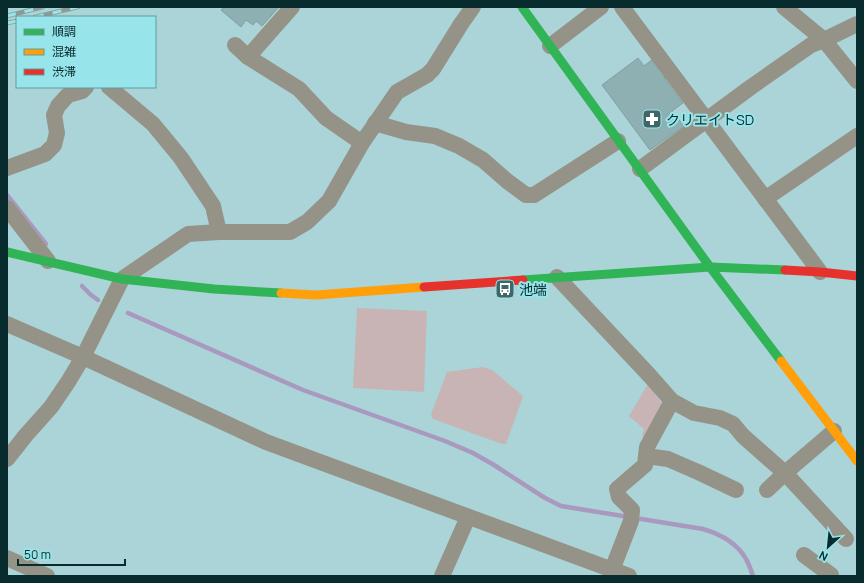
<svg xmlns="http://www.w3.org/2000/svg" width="864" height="583" font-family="Manrope,'Noto Sans JP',sans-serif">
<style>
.green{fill:#c8b4b5}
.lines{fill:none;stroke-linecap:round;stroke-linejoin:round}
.stream{stroke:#aa99be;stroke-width:4.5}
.building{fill:#8eb0b2;stroke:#7fa1a3}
.street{stroke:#959387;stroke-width:16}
.fast{stroke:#30b455;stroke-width:9}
.slow{stroke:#ff9f0a;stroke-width:9}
.jam{stroke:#e5322d;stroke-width:9}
.rail-casing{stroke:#8b9c97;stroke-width:4.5}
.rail{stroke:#97e5ea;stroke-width:3;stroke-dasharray:9;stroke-linecap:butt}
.labels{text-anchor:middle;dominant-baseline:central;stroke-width:4;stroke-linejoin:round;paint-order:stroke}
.poi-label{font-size:14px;fill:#082b2d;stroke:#97e5ea;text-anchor:start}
</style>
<rect width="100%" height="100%" fill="#aad4d7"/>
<g class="green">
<polygon points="357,308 427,311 424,392 353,388"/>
<polygon points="483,367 492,370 523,396 521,402 506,444 502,444 433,419 431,414 447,372"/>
<polygon points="648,384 663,405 645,438 642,435 644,429 629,416"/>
</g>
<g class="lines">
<g class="stream">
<polyline points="7,195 46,244"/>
<polyline points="82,286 91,295 98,300"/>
<path d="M128 313 303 390 445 441 473 453 494 465 545 498 561 506 703 529C720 534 737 543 746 559 749 564 751 570 753 576"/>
</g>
</g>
<g class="building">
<polygon points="224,7 235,7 236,8 237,7 279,7 262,26 256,21 253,25 246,20 241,27 221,10"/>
<polygon points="638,58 644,66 653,59 666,76 664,78 683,103 672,111 684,126 650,150 602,85"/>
</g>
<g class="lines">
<g class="street">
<polyline points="622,7 820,272"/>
<polyline points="784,7 824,40 857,81"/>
<polyline points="235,45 248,57 299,89 326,118 362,143"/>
<polyline points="550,46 601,7"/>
<polyline points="248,57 292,7"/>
<polyline points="109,87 153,124 181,158 213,206 219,232"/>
<polyline points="375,123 406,132 435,136 459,146 483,160 507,181 526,195 534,195 618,141"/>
<polyline points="7,168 45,154 54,145 57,133 54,115 58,106 68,95 82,91 86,87"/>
<polyline points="640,169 751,87 811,45 824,40 857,24"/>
<polyline points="765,199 857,136"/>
<polyline points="7,208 48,261"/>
<polyline points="557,277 650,376 672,401 694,413 720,418 733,424 743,436 785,473 846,539"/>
<polyline points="7,324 83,357 266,442 629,576"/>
<polyline points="646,456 668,459 698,472 736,490"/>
<polyline points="7,459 26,435 51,407 68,382 83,357 122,279 188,234 219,232 290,232 307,222 329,201 362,143 397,92 427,75 433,69 461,24 473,7"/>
<polyline points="767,490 785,473 834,431"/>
<polyline points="804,555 831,575 831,576"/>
<polyline points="7,558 47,576"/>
<polyline points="612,570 631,521 632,510 619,497 617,489 645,465 647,447 672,401"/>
<polyline points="442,576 468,517"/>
</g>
<g class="fast">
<polyline points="522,7 710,267 781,361"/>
<polyline points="7,252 122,279 214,289 281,293"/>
<polyline points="523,280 710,267 785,270"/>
</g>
<g class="slow">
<polyline points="281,293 316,295 424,287"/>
<polyline points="781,361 857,461"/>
</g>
<g class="jam">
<polyline points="785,270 820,272 857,276"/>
<polyline points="424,287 523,280"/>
</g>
<defs>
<g id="rail">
<polyline points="7,16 43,7"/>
<polyline points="35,17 78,7"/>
<polyline points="7,23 17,21"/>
</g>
</defs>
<use href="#rail" class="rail-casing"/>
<use href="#rail" class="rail"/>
</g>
<defs>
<symbol id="pharmacy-square" viewBox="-11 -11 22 22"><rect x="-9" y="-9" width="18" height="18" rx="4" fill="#416668" stroke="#97e5ea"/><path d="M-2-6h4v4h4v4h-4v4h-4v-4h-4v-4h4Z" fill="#fff"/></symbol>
<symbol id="bus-square" viewBox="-11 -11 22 22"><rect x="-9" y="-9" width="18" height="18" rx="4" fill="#416668" stroke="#97e5ea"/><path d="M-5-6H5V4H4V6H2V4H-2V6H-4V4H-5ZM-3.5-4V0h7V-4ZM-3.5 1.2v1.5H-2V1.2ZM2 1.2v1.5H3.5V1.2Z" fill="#fff"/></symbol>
</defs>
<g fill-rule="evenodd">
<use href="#pharmacy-square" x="641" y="108" width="22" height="22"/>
<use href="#bus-square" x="494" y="278" width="22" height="22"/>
</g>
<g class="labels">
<g class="poi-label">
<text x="666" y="119">クリエイトSD</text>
<text x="519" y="289">池端</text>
</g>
</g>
<rect width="864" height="583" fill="none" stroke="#082b2d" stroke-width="16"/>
<rect x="16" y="16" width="140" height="72" fill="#97e5ea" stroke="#5e9b9e"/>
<rect x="24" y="29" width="20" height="6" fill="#30b455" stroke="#5e9b9e"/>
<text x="52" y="36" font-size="12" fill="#082b2d">順調</text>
<rect x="24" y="49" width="20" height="6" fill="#ff9f0a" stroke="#5e9b9e"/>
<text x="52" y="56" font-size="12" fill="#082b2d">混雑</text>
<rect x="24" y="69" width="20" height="6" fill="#e5322d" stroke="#5e9b9e"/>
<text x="52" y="76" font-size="12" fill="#082b2d">渋滞</text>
<g transform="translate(828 547) rotate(207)" stroke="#97e5ea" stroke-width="3" paint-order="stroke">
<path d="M0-3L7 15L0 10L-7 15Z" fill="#082b2d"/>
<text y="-6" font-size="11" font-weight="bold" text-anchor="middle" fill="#082b2d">N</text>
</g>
<path d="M18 559v6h107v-6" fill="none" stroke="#082b2d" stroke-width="2"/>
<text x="24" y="559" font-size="12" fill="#082b2d" stroke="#97e5ea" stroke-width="3" paint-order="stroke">50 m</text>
</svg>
